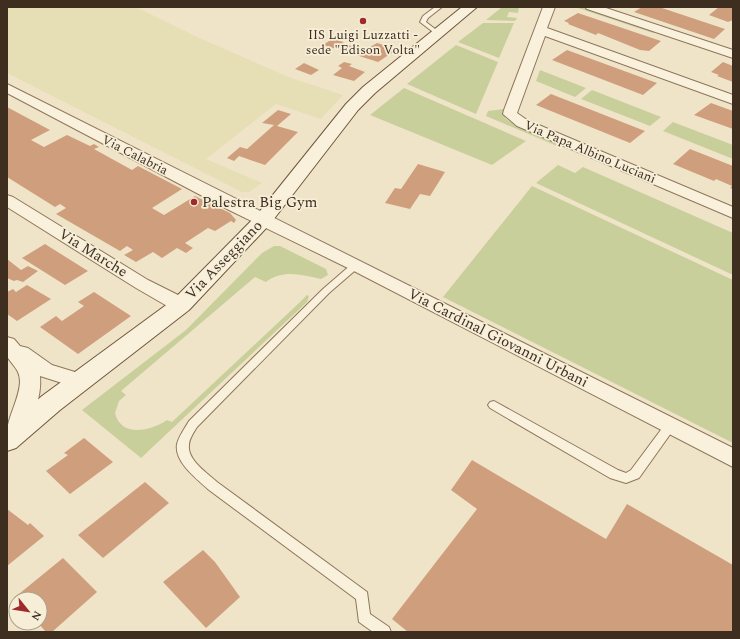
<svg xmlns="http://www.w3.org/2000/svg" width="740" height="639" font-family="Spectral,serif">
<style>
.farmland{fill:#e6deb5}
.green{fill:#c9cf9b}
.building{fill:#cf9f7d}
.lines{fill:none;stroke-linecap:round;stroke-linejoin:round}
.lane-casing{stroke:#8d765c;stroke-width:2}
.street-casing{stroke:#8d765c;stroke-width:2}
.secondary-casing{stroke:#6f573f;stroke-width:2}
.lane{fill:#faf1dc;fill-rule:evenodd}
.street{fill:#faf1dc;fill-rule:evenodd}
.secondary{fill:#faf1dc;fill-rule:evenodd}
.poi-dot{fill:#9e2a2b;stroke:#f7eed8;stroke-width:1.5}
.labels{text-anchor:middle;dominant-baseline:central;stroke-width:3.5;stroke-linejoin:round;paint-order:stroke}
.far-poi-label{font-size:13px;fill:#3d2e20;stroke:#f7eed8}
.far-street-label{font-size:13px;fill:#3d2e20;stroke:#f7eed8}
.poi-label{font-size:15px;fill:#3d2e20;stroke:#f7eed8;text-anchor:start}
.street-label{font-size:15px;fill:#3d2e20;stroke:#f7eed8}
</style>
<rect width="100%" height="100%" fill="#f0e4c8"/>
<polygon class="farmland" points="7,7 136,7 199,38 291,78 343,95 321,119 276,104 206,159 262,183 249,192 242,192 7,73"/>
<g class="green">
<polygon points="502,7 519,7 518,13 509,12 507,17 517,18 515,21 486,20"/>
<polygon points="575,7 580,7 655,32 653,33"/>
<polygon points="483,23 514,23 499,58 458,42"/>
<polygon points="456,45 498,62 476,114 407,84"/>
<polygon points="540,70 586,88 575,97 536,81"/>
<polygon points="404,88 526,141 492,165 370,115"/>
<polygon points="592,90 661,117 650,126 581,99"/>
<polygon points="504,109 505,118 516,126 559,144 557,146 486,116 488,111"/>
<polygon points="673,122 733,145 733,159 663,131"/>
<polygon points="558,165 575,173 583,167 733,233 733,275 536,183"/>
<polygon points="532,186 733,280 733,443 443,297"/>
<path d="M274 246H280L326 269 328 275 321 279C302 275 283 269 266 282L255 277 121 391 126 395 119 401 115 413C121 438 151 431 167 420L172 422 299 303 307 295 309 296 307 302 141 458 82 410 186 330 262 253Z"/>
</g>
<g class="building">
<polygon points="642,7 659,7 725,29 714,39 634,12"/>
<polygon points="719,7 733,7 733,20 728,22 709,15"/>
<polygon points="578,13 661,41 649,51 640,50 598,33 596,35 568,24 569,23 564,21"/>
<polygon points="332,39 344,42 342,43 358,48 350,53 323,45"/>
<polygon points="377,43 398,49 378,62 356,55"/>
<polygon points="567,50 657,83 643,95 552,60"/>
<polygon points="344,62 352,64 349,66 365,72 354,81 333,75 342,68 338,66"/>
<polygon points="723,62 733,66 733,82 717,76 719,75 711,72"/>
<polygon points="304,63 319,70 311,75 295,69"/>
<polygon points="551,94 645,131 630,143 536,105"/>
<polygon points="711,103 733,111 733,129 694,115"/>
<polygon points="7,107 50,130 31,140 44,147 67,135 90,146 94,144 99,147 94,149 132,170 138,166 182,189 152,208 164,215 195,196 230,213 236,220 234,223 231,221 215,231 208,228 185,243 193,248 186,253 177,248 162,258 153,252 136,262 124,255 133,250 127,246 120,251 56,214 66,208 60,204 55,207 7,177"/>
<polygon points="278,110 291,114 277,126 298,132 265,165 239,156 234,161 227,158 240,147 247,149 274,125 262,123"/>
<polygon points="690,149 733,166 733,189 730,188 732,186 716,179 714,181 673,164"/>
<polygon points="418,164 445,172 430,196 420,194 410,209 385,203 395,188 401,189"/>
<polygon points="45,244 88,271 65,285 22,258"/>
<polygon points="7,259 21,270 28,266 38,271 23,282 17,280 14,281 7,278"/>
<polygon points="27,285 51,299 17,321 7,314 7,292 13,289 16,292"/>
<polygon points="94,292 131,316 78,354 40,327 56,316 62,321 84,306 78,302"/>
<polygon points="84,438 113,462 70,494 46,471 68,455 64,453"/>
<polygon points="472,460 606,539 627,504 733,565 733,632 408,632 392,619 477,509 451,490"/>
<polygon points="145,482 169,503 103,558 78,535"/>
<polygon points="7,509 28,525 30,523 44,536 7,566"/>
<polygon points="203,550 215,562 240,597 206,628 163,582"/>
<polygon points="63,558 97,592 52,632 46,632 38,623 40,623 40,599 16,600 14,598"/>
</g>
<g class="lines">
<defs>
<g id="lane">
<polygon points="435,7 442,7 428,18 426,22 439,32 440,33 437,35 420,22 423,16"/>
<path d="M356 262 359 263 361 265 359 267 329 293 197 427C194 432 189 439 189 445 187 460 207 473 217 482L367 592 370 614 389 627 391 632H373L359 622 356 599 209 490C197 479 174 462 177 444 179 436 185 428 189 421L323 289 353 263Z"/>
<polygon points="494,401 618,470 626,473 631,470 666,423 670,421 674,423 676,426 639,478 626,483 610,478 490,408 488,405 490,402"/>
</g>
<g id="street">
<polygon points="543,7 555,7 547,28 733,95 733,104 545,36 517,113 527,120 733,207 733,218 517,126 503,114 504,110"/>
<polygon points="585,7 603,7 733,50 733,58 587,9"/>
<polygon points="7,84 733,448 733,467 350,269 229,210 7,93"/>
<polygon points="7,195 13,197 148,280 188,300 190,305 188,310 181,311 174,310 136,288 7,207"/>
<path d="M7 337 14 339 20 346 28 348 52 365 88 376 91 381 88 386 81 389 40 376C42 398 32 420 23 439L15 442 7 439C5 420 19 402 20 382 20 370 14 367 8 358 5 353 7 343 7 337Z"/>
</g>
<polygon id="secondary" points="462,7 477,7 375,93 358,110 270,224 189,310 60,410 16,448 7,451 7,426 42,396 173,300 256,216 346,104 363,87"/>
</defs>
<use href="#lane" class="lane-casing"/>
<use href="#street" class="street-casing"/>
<use href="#secondary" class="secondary-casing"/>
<use href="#lane" class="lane"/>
<use href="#street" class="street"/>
<use href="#secondary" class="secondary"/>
</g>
<g class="poi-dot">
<circle cx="363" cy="21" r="4"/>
<circle cx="194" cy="202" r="4"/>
</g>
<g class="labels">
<g class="far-poi-label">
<text x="363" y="35">IIS Luigi Luzzatti -<tspan x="363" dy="15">sede "Edison Volta"</tspan></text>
</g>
<g class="far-street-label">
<text transform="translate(590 152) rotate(23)">Via Papa Albino Luciani</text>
<text transform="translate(135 155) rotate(27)">Via Calabria</text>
</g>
<g class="poi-label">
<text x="202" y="202">Palestra Big Gym</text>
</g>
<g class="street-label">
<text transform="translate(93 253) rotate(32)">Via Marche</text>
<text transform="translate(224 260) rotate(-46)">Via Asseggiano</text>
<text transform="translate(498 338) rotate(27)">Via Cardinal Giovanni Urbani</text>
</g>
</g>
<rect width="740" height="639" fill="none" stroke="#3d2e20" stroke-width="16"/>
<g transform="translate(28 611) rotate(120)"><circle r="19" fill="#f7eed8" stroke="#ada18e"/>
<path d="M0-3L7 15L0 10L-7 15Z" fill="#9e2a2b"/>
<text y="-6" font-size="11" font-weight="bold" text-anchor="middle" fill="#3d2e20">N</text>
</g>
</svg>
